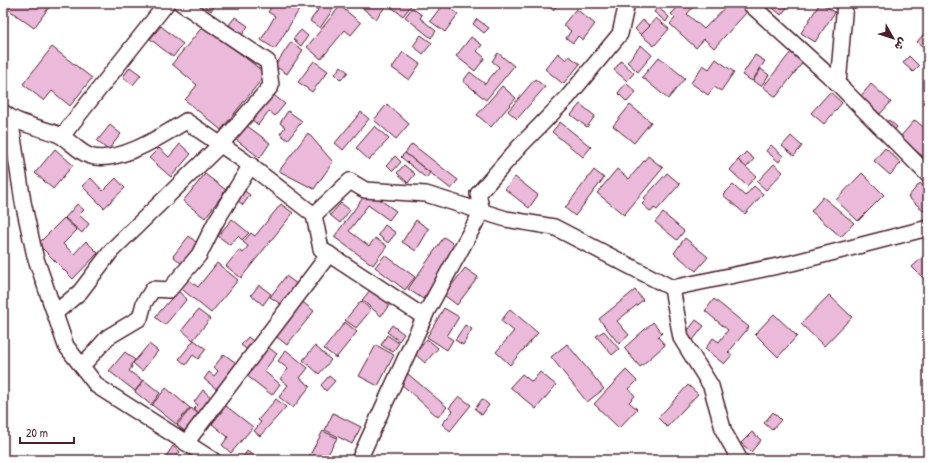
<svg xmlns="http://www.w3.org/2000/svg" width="931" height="463" font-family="'Patrick Hand','Playpen Sans Arabic',sans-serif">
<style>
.building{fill:#ebbada;stroke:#4a1f2b}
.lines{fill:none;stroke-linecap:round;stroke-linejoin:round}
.street-casing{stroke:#4a1f2b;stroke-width:18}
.street{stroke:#fff;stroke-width:15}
</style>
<rect width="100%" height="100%" fill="#fff"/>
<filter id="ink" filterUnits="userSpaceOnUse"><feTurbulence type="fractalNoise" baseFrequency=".025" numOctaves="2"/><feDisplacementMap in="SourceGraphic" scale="8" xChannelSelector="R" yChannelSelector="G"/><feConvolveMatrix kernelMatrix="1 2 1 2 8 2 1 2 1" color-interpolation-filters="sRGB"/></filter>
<g filter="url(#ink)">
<g class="building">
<polygon points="7,3 52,3 34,28 5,7"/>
<polygon points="200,3 217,3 211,11"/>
<polygon points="274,3 288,3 299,10 275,49 261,40 275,16 268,12"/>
<polygon points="314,3 326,3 334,8 320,28 310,21 318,10 312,6"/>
<polygon points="356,3 382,3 386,6 376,19"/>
<polygon points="394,3 413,3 403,16 391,7"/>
<polygon points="444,3 458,14 445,32 430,21"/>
<polygon points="544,3 559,3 553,10"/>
<polygon points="682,3 691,3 694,6 687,14 704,29 729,3 737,3 747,12 714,48 704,39 696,48 670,24 675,18 671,14"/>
<polygon points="767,3 791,3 781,15"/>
<polygon points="820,3 835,12 815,42 801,33"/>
<polygon points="340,6 361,23 351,35 345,30 321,59 307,47"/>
<polygon points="658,7 669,17 666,22 654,12"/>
<polygon points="412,8 422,15 420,18 436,31 431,38 405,17"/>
<polygon points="576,9 595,24 583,40 578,36 573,43 566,38 571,31 563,25"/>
<polygon points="235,17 248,26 242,35 229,25"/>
<polygon points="656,18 669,29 654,46 641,35"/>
<polygon points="477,19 489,28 484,33 473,24"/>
<polygon points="643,20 650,26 641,35 635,29"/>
<polygon points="204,25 266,74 221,130 185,100 197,85 172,64"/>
<polygon points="161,26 183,44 173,57 150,39"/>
<polygon points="928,29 928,51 917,42"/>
<polygon points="301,30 308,36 301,46 293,39"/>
<polygon points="421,35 432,43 423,54 413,46"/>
<polygon points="471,37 482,45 477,51 485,58 475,71 456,56"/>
<polygon points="291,42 303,50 287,74 275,66"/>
<polygon points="641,45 652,55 638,72 627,62"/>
<polygon points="52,47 92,78 70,106 52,91 44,101 23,84"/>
<polygon points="403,52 420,64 409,80 392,68"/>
<polygon points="791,52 803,62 776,97 763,87"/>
<polygon points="498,53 514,66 486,100 463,81 470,72 485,84 499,67 492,61"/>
<polygon points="558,53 566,60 569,56 580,64 563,84 545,69"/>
<polygon points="755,55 765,61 752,81 742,75"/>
<polygon points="909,56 919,66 913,72 903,63"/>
<polygon points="659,57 685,78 668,99 642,77"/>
<polygon points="716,59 734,72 721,91 714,87 708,95 691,83 703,65 709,69"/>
<polygon points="314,61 328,71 312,92 298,82"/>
<polygon points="621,61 634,73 627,81 614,70"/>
<polygon points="341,66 348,72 341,80 335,74"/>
<polygon points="130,67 141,75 133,85 123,77"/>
<polygon points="761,69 769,75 761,86 753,81"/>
<polygon points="535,79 545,87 517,119 508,111"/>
<polygon points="626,83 636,92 627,102 618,93"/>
<polygon points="871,84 891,102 880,114 860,97"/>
<polygon points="502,86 516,98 491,127 477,115"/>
<polygon points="270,92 285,104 275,116 269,111 258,125 250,118"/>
<polygon points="830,92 842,103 824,124 811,113"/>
<polygon points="387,104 409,124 396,139 374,120"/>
<polygon points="580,104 595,116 587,127 571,115"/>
<polygon points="630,105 651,122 634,143 613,126"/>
<polygon points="288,111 302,121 288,140 280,134 285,127 280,123"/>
<polygon points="361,112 369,119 343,150 335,143"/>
<polygon points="889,120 897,127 894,131 885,123"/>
<polygon points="915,120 928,131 928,161 900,137"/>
<polygon points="560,122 591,147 583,157 552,132"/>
<polygon points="110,125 121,134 108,150 97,141"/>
<polygon points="246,125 270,143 260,158 235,139"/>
<polygon points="375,126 389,139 369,160 356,148"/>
<polygon points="308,133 333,162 314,189 279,171"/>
<polygon points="791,136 802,146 794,156 782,146"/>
<polygon points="180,144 191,154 171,177 149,158 159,148 169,157"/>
<polygon points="412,144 458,180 451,189 405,153"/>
<polygon points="771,145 783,156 779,162 766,151"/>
<polygon points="885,148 901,163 890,175 874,161"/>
<polygon points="55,149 73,165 53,189 35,173"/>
<polygon points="746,152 754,159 746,168 738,160"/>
<polygon points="405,153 430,173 426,178 401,157"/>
<polygon points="395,156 401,162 393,171 387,165"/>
<polygon points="648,156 663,168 624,215 597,193 617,169 629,179"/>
<polygon points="738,160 756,176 747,186 730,170"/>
<polygon points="774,164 783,172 766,190 757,182"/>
<polygon points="404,165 415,174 408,183 397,173"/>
<polygon points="594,170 604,178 575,216 565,208"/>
<polygon points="667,173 680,184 657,210 654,208 651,212 642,204 646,200 644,198"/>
<polygon points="862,173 884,195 858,221 836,200"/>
<polygon points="205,174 226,190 205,218 183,201"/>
<polygon points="515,177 538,195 529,208 505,189"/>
<polygon points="91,178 103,191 116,178 125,188 104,208 82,186"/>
<polygon points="920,183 928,190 928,207 924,211 908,197"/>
<polygon points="733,185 745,196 754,186 763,194 745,214 723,195"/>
<polygon points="242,189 250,195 243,205 235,198"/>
<polygon points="368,191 396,211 389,220 368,205 349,231 369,246 375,238 387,246 373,265 334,237"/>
<polygon points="823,197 854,223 841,237 811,211"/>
<polygon points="341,203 350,210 340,223 330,215"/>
<polygon points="77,204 84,210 79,215 89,224 82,233 65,218"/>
<polygon points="281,204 293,213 241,278 226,266 239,250 243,253 248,246 243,242 251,233 255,236"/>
<polygon points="663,213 684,231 677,240 655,222"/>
<polygon points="64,218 77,230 63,244 74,254 86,241 98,253 73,279 38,244"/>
<polygon points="232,219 249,233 242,240 238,236 230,245 218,236"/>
<polygon points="416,220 429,229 416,251 402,242"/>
<polygon points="385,225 396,233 388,243 378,235"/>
<polygon points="189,236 198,244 182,264 173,256"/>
<polygon points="444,237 459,248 423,299 408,289"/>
<polygon points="685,238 708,257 696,271 674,253"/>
<polygon points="928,252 928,283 912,267"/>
<polygon points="385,255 415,277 405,290 375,267"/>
<polygon points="217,263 238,280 211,313 178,286 185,277 198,287"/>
<polygon points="465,268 478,277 457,305 444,295"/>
<polygon points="286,276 297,284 282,305 270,297"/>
<polygon points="259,285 271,294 263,305 251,295"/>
<polygon points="371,289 390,304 381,316 362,300"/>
<polygon points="635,290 643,300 617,321 629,335 619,344 599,319"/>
<polygon points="178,291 187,299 165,325 155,317"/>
<polygon points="829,295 852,317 824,346 801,324"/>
<polygon points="714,299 749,327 728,353 732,355 724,364 705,349 713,338 719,342 728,330 705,311"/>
<polygon points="300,300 314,311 287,345 273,334"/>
<polygon points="361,301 371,310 356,328 345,320"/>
<polygon points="444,308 459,317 447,336 453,340 447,350 427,337"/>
<polygon points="510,309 538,333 510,365 496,352 514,331 501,321"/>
<polygon points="198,310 210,319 193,340 182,330"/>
<polygon points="774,314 797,336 778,357 755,334"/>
<polygon points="696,320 704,326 693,340 685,334"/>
<polygon points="345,322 357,332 336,358 324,349"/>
<polygon points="653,322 662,333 658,337 665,345 640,367 624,348"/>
<polygon points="392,325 404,334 399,341 387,332"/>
<polygon points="465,325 472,329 463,345 455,340"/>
<polygon points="604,331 619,349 612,355 596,336"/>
<polygon points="387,335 399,343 393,352 381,345"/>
<polygon points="248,337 256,343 250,352 241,345"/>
<polygon points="427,339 438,348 425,363 415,354"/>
<polygon points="194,340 206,349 198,359 193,355 186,365 179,359"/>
<polygon points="149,344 158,351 142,371 133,363"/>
<polygon points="264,344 277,354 264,371 280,384 272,395 242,372"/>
<polygon points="567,344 604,389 587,402 551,357"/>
<polygon points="376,345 394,355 378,386 359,376"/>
<polygon points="315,346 331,360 319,374 303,360"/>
<polygon points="286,350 308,368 300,378 310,386 293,408 279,397 288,385 280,379 288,369 278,361"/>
<polygon points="125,352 135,360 131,365 132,367 129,371 143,381 135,391 109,371"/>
<polygon points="224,354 239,365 219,391 204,379 209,372 214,376 218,371 214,367"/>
<polygon points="626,370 637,381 629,389 635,396 629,402 637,409 619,428 594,404"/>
<polygon points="540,372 556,385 536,409 510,387 522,374 532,382"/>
<polygon points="408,374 447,407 438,417 400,383"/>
<polygon points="329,376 335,381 326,391 321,385"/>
<polygon points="144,380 160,393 151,405 135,392"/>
<polygon points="688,385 698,394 667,427 658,418"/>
<polygon points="166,388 190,408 176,424 152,405"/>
<polygon points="203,390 213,399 201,415 194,409 198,405 194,402"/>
<polygon points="459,396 471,405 450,431 442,424 453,411 449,408"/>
<polygon points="276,399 286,407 260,436 254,431 261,422 258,420"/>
<polygon points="482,399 489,405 482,415 475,409"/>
<polygon points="226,406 253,427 231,453 222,445 228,437 212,424"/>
<polygon points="191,408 200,415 187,433 177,425"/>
<polygon points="773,412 781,420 772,430 764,423"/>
<polygon points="333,413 361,427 352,444 325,430"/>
<polygon points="323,431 337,438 325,460 307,460"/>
<polygon points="752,432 761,440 751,452 741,443"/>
<polygon points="173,446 180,452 173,460 166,460 164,459"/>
<polygon points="247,451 255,457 253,460 242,459"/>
</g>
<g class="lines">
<defs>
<g id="street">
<polyline points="749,3 838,84 928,175"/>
<polyline points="838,84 845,3"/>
<path d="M3 112C17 124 39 127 57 134 69 139 78 152 90 156 118 165 163 135 186 121L243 160 314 215 321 249 424 317"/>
<polyline points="10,118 23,202 35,256 66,346 97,386 213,460"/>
<polyline points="62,136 167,3"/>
<polyline points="314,215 350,181 365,190 426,194 506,219 554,227 672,288 792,263 928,228"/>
<polyline points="672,288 681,338 711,386 724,432 740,460"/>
<polyline points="55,313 80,292 112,250 221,144 271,86 268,62 181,3"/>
<polyline points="82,366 108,337 140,318 144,303 153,289 169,290 199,255 215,223 251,165"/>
<polyline points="186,443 329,254"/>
<polyline points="359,460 427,311 482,211 478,194 520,146 567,98 620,34 627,3"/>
</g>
</defs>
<use href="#street" class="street-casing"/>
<use href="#street" class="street"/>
</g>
</g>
<rect width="931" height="463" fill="none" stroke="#fff" stroke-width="16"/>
<rect x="8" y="8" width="915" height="447" fill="none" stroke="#4a1f2b" stroke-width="1.5" filter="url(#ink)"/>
<g transform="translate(893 38) rotate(129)" stroke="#ffffff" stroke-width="3" paint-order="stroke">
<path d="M0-3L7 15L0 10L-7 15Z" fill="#4a1f2b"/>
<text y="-6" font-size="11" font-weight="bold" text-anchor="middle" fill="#4a1f2b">ش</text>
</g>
<path d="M20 437v6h54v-6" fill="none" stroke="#4a1f2b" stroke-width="2"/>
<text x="26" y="437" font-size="12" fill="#4a1f2b" stroke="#ffffff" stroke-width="3" paint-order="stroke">20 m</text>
</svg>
